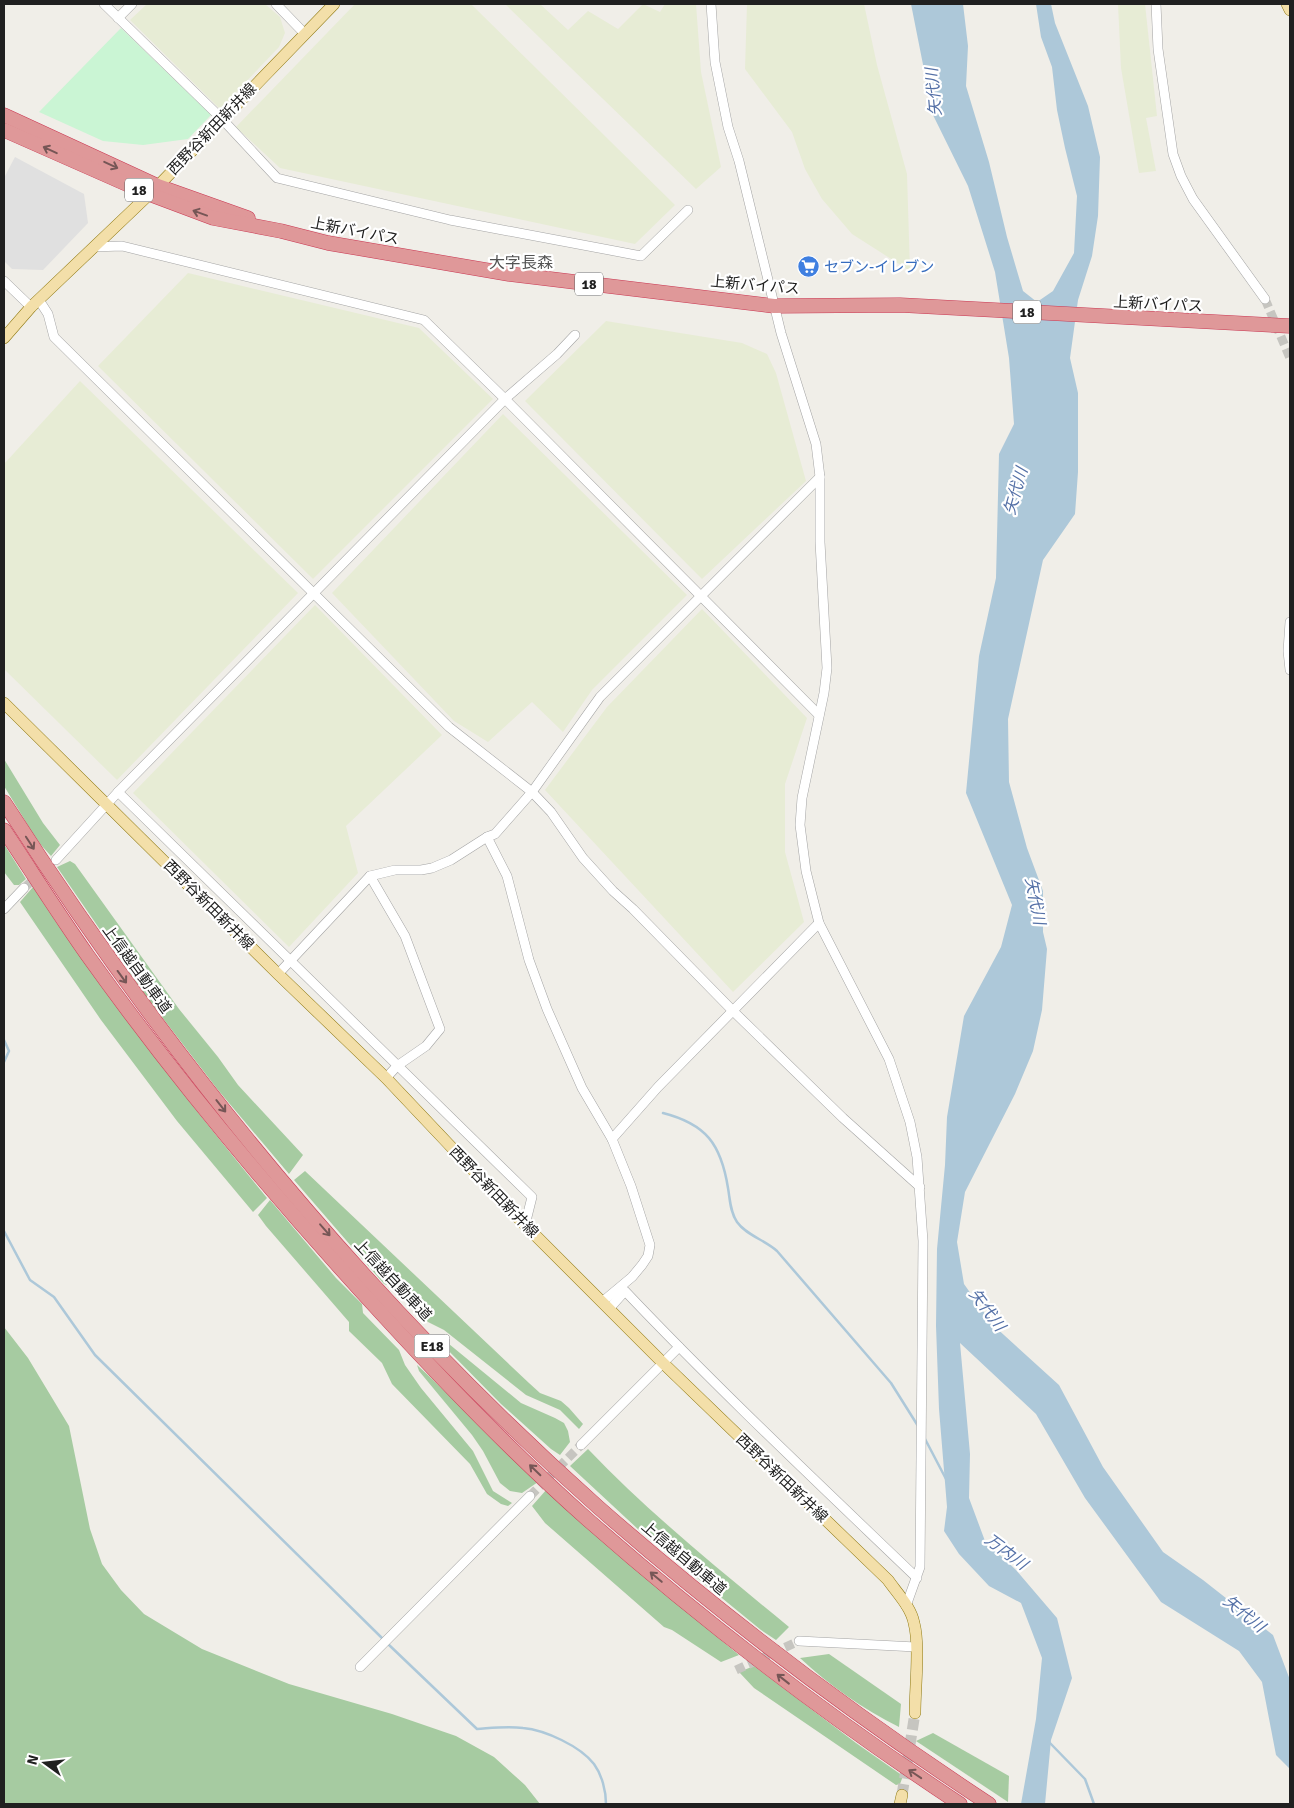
<svg xmlns="http://www.w3.org/2000/svg" width="1294" height="1808" font-family="Signika,'Noto Sans JP',sans-serif">
<style>
.farmland{fill:#e7ecd5}
.forest{fill:#a6cba1}
.park{fill:#caf5d4}
.parking{fill:#e0e0e0}
.water{fill:#adc8d9}
.lines{fill:none;stroke-linecap:round;stroke-linejoin:round}
.stream{stroke:#adc8d9;stroke-width:2.5}
.minor-tunnel{stroke:#c6c5c0;stroke-width:9;stroke-dasharray:9 4.5;stroke-linecap:butt}
.major-tunnel{stroke:#c6c5c0;stroke-width:11;stroke-dasharray:11 5.5;stroke-linecap:butt}
.minor-casing{stroke:#a4a4a4;stroke-width:10}
.major-casing{stroke:#8e780f;stroke-width:12}
.highway-casing{stroke:#ca3853;stroke-width:15}
.minor{stroke:#fff;stroke-width:9}
.major{stroke:#f3dfa9;stroke-width:11}
.highway{stroke:#df9899;stroke-width:14}
.oneway{stroke:#765656}
.labels{text-anchor:middle;dominant-baseline:central;stroke-width:4.5;stroke-linejoin:round;paint-order:stroke}
.shield{fill:#fff;stroke:#636363;stroke-width:1}
.shield-label{font-size:14px;font-weight:bold;fill:#202020}
.street-label{font-size:15px;fill:#202020;stroke:#fff}
.shop-label{font-size:15px;fill:#366cbe;stroke:#fff;text-anchor:start}
.water-label{font-size:16px;font-style:italic;fill:#5571a7;stroke:#fff}
.neighbourhood-label{font-size:16px;fill:#535353;stroke:#fff}
</style>
<rect width="100%" height="100%" fill="#f0eee8"/>
<g class="farmland">
<polygon points="147,4 265,4 280,17 285,33 279,47 220,109 130,20"/>
<polygon points="355,4 471,4 675,205 635,244 280,168 236,127"/>
<polygon points="505,4 519,5 540,4 568,30 588,11 618,29 643,4 660,12 665,4 696,4 701,72 721,167 696,189"/>
<polygon points="747,4 864,4 877,65 907,174 910,271 852,234 822,199 805,169 792,132 745,69"/>
<polygon points="1118,4 1145,4 1157,116 1146,118 1156,171 1139,173 1121,68"/>
<polygon points="188,273 419,328 493,399 313,579 98,366"/>
<polygon points="606,321 742,343 767,354 776,373 806,481 702,579 525,401"/>
<polygon points="80,381 298,593 117,780 4,669 4,464"/>
<polygon points="503,414 687,595 592,690 563,732 532,702 488,742 454,721 332,593"/>
<polygon points="315,605 442,735 346,826 358,873 289,947 133,793"/>
<polygon points="702,609 807,718 785,784 785,852 804,922 733,992 545,790 607,707"/>
</g>
<g class="forest">
<polygon points="4,759 43,823 60,845 51,856 41,845 29,827 4,786"/>
<polygon points="4,844 26,879 19,885 14,885 4,872"/>
<polygon points="70,861 75,864 179,1009 218,1057 238,1085 303,1155 289,1174 218,1090 145,995 57,867"/>
<path d="M33 887C103 996 185 1097 267 1198L253 1212 177 1121 101 1020 20 902Z"/>
<polygon points="305,1171 529,1383 540,1393 561,1401 569,1408 583,1424 579,1429 560,1410 526,1395 444,1330 426,1321 394,1287 384,1284 294,1180"/>
<polygon points="270,1200 336,1278 362,1304 363,1313 399,1350 405,1365 421,1388 473,1451 493,1491 512,1503 508,1506 501,1504 487,1494 470,1464 392,1384 382,1363 349,1331 349,1322 266,1226 258,1215"/>
<polygon points="4,1327 28,1358 69,1426 90,1529 102,1564 121,1590 144,1614 202,1649 289,1684 392,1714 456,1736 494,1757 525,1785 540,1804 4,1804"/>
<polygon points="437,1339 449,1344 521,1403 555,1418 564,1423 568,1431 570,1442 560,1455 551,1449 501,1404"/>
<polygon points="417,1365 429,1376 538,1482 522,1493 510,1491 500,1483 483,1451 472,1435 419,1371"/>
<path d="M588 1449C650 1514 720 1570 789 1627L776 1640 761 1630 640 1531 570 1466Z"/>
<polygon points="547,1489 611,1549 739,1655 721,1662 672,1630 664,1627 545,1523 532,1506"/>
<path d="M829 1654 901 1704 899 1727C863 1709 829 1685 800 1658Z"/>
<polygon points="754,1666 856,1743 903,1776 900,1784 896,1785 754,1688 739,1672"/>
<polygon points="933,1733 1009,1776 1008,1802 916,1741"/>
</g>
<polygon class="park" points="121,28 211,115 188,139 143,145 103,141 39,112"/>
<polygon class="parking" points="15,157 84,194 88,223 43,270 12,269 4,261 4,178"/>
<polygon class="water" points="911,4 963,4 968,46 966,86 989,162 1007,237 1023,291 1037,302 1053,291 1074,253 1077,196 1065,148 1057,110 1052,67 1041,37 1036,4 1051,4 1055,23 1088,106 1100,157 1098,216 1092,256 1078,300 1070,358 1078,393 1078,472 1075,514 1043,560 1008,719 1009,782 1027,848 1043,891 1043,932 1047,949 1042,1010 1033,1051 1015,1094 965,1192 957,1242 964,1284 993,1325 1059,1385 1103,1467 1163,1552 1203,1580 1273,1635 1290,1680 1290,1769 1276,1755 1262,1682 1239,1651 1161,1602 1085,1498 1036,1414 960,1343 970,1454 969,1498 985,1541 1016,1570 1057,1618 1072,1678 1051,1740 1045,1804 1021,1804 1036,1719 1042,1658 1021,1603 989,1586 959,1554 944,1531 947,1507 939,1409 936,1326 937,1249 945,1165 947,1117 964,1016 1001,947 1012,905 966,793 979,656 996,578 999,454 1014,424 1009,358 995,272 968,186 933,115"/>
<g class="lines">
<g class="stream">
<polyline points="4,1040 9,1051 4,1062"/>
<path d="M663 1113C706 1124 721 1144 728 1188 730 1199 730 1212 737 1222 746 1235 765 1240 777 1251L891 1383 918 1426"/>
<polyline points="4,1231 30,1280 54,1297 95,1355 384,1640"/>
<polyline points="924,1437 946,1479"/>
<path d="M388 1644 477 1729C492 1728 507 1726 523 1728 545 1730 580 1746 594 1764 602 1775 606 1791 606 1804"/>
<polyline points="1049,1742 1085,1779 1094,1804"/>
</g>
<g class="minor-tunnel">
<polyline points="1265,299 1290,358"/>
<polyline points="24,888 50,865"/>
<polyline points="530,1496 581,1445"/>
<polyline points="736,1670 799,1641"/>
</g>
<polyline class="major-tunnel" points="902,1795 915,1713"/>
<defs>
<g id="minor">
<polyline points="104,4 222,119 277,178 450,220 641,256 688,210"/>
<polyline points="276,4 304,33"/>
<polyline points="711,4 715,62 728,127 739,161 781,333 816,444 820,477 820,542 827,668 824,693 802,798 800,825 806,871 819,923 889,1059 910,1122 917,1157 923,1241 920,1567 906,1606"/>
<polyline points="1156,4 1158,49 1173,154 1181,176 1193,199 1265,299"/>
<polyline points="118,18 132,4"/>
<polyline points="93,247 122,246 424,320 505,399 819,715"/>
<polyline points="4,281 31,307"/>
<polyline points="39,300 48,314 54,337 449,727 532,792 551,812 583,858 613,891 633,909 732,1010 843,1118 920,1187"/>
<polyline points="1290,622 1288,651 1290,670"/>
<polyline points="118,792 532,1197 525,1225"/>
<polyline points="56,860 118,792 505,399 557,354 575,335"/>
<polyline points="370,876 405,936 440,1029 426,1046 397,1066 386,1078"/>
<polyline points="4,909 24,888"/>
<polyline points="278,974 370,876 395,870 421,870 432,868 451,860 487,837"/>
<polyline points="612,1139 658,1087 819,923"/>
<polyline points="602,1302 632,1277 642,1265 648,1256 650,1245 631,1186 612,1139 582,1088 547,1009 529,960 507,876 487,837 495,834 532,792 600,697 820,477"/>
<path d="M609 1309 625 1291C719 1390 818 1483 917 1578"/>
<polyline points="581,1445 679,1347"/>
<polyline points="799,1641 916,1647"/>
<polyline points="360,1667 530,1496"/>
</g>
<g id="major">
<polyline points="1287,4 1290,10"/>
<polyline points="4,338 31,307 158,186 334,4"/>
<path d="M4 703 278 974 386 1078 525 1225 663 1363 888 1580C897 1593 911 1607 914 1623 920 1646 915 1688 915 1713"/>
<polyline points="900,1804 902,1795"/>
</g>
<g id="highway">
<polyline points="4,115 158,186 248,218"/>
<polyline points="4,130 149,194 213,218 281,231 328,243 509,274 774,306 900,305 1290,326"/>
<path d="M4 802C170 1061 368 1302 598 1507 721 1615 852 1714 989 1804"/>
<path d="M4 830C32 872 59 915 88 956 178 1082 277 1200 382 1314 447 1385 515 1455 587 1519 704 1622 830 1718 960 1804"/>
</g>
</defs>
<use href="#minor" class="minor-casing"/>
<use href="#major" class="major-casing"/>
<use href="#highway" class="highway-casing"/>
<use href="#minor" class="minor"/>
<use href="#major" class="major"/>
<use href="#highway" class="highway"/>
</g>
<defs><path id="oneway-shaft" d="M-6 0H5M1.5-3L5.5 0L1.5 3" fill="none" stroke-width="1.6" stroke-linecap="round" stroke-linejoin="round" transform="scale(1.25)"/></defs>
<g class="oneway">
<use href="#oneway-shaft" transform="translate(50 150) rotate(-155)"/>
<use href="#oneway-shaft" transform="translate(111 165) rotate(25)"/>
<use href="#oneway-shaft" transform="translate(200 213) rotate(-160)"/>
<use href="#oneway-shaft" transform="translate(30 843) rotate(57)"/>
<use href="#oneway-shaft" transform="translate(122 977) rotate(54)"/>
<use href="#oneway-shaft" transform="translate(221 1106) rotate(52)"/>
<use href="#oneway-shaft" transform="translate(325 1230) rotate(49)"/>
<use href="#oneway-shaft" transform="translate(535 1470) rotate(-136)"/>
<use href="#oneway-shaft" transform="translate(656 1577) rotate(-140)"/>
<use href="#oneway-shaft" transform="translate(783 1679) rotate(-142)"/>
<use href="#oneway-shaft" transform="translate(915 1774) rotate(-146)"/>
</g>
<defs>
<symbol id="supermarket-disc" viewBox="-11 -11 22 22"><circle r="9.5" fill="#3f7fe0" stroke="#fff"/><path d="M-6-5.5h2.5l.6 2H6L4.5 2H-2.5L-4.4-4H-6ZM-1.5 3.2a1.3 1.3 0 1 0 .1 0ZM3 3.2a1.3 1.3 0 1 0 .1 0Z" fill="#fff"/></symbol>
</defs>
<g fill-rule="evenodd">
<use href="#supermarket-disc" x="796" y="254" width="25" height="25"/>
</g>
<g class="labels">
<g class="shield">
<rect x="125" y="178.5" width="28" height="23" rx="4"/>
<rect x="575" y="272.5" width="28" height="23" rx="4"/>
<rect x="1013" y="300.5" width="28" height="23" rx="4"/>
<rect x="414.5" y="1334.5" width="35" height="23" rx="4"/>
</g>
<g class="shield-label">
<text x="139" y="190">18</text>
<text x="589" y="284">18</text>
<text x="1027" y="312">18</text>
<text x="432" y="1346">E18</text>
</g>
<g class="street-label">
<text transform="translate(212 129) rotate(-46)">西野谷新田新井線</text>
<text transform="translate(355 231) rotate(11)">上新バイパス</text>
<text transform="translate(755 285) rotate(5)">上新バイパス</text>
<text transform="translate(1158 304) rotate(3)">上新バイパス</text>
<text transform="translate(209 905) rotate(45)">西野谷新田新井線</text>
<text transform="translate(137 969) rotate(54)">上信越自動車道</text>
<text transform="translate(494 1192) rotate(46)">西野谷新田新井線</text>
<text transform="translate(393 1280) rotate(47)">上信越自動車道</text>
<text transform="translate(782 1478) rotate(44)">西野谷新田新井線</text>
<text transform="translate(684 1558) rotate(40)">上信越自動車道</text>
</g>
<g class="shop-label">
<text x="824" y="267">セブン-イレブン</text>
</g>
<g class="water-label">
<text transform="translate(934 92) rotate(-95)">矢代川</text>
<text transform="translate(1016 491) rotate(-74)">矢代川</text>
<text transform="translate(1035 901) rotate(79)">矢代川</text>
<text transform="translate(987 1310) rotate(53)">矢代川</text>
<text transform="translate(1006 1552) rotate(37)">万内川</text>
<text transform="translate(1244 1614) rotate(39)">矢代川</text>
</g>
<g class="neighbourhood-label">
<text x="521" y="263">大字長森</text>
</g>
</g>
<rect width="1294" height="1808" fill="none" stroke="#202020" stroke-width="10"/>
<g transform="translate(45 1763) rotate(285)" stroke="#ffffff" stroke-width="4" paint-order="stroke">
<path d="M0-4L9 19L0 12L-9 19Z" fill="#202020"/>
<text y="-8" font-size="14" font-weight="bold" text-anchor="middle" fill="#202020">N</text>
</g>
</svg>
